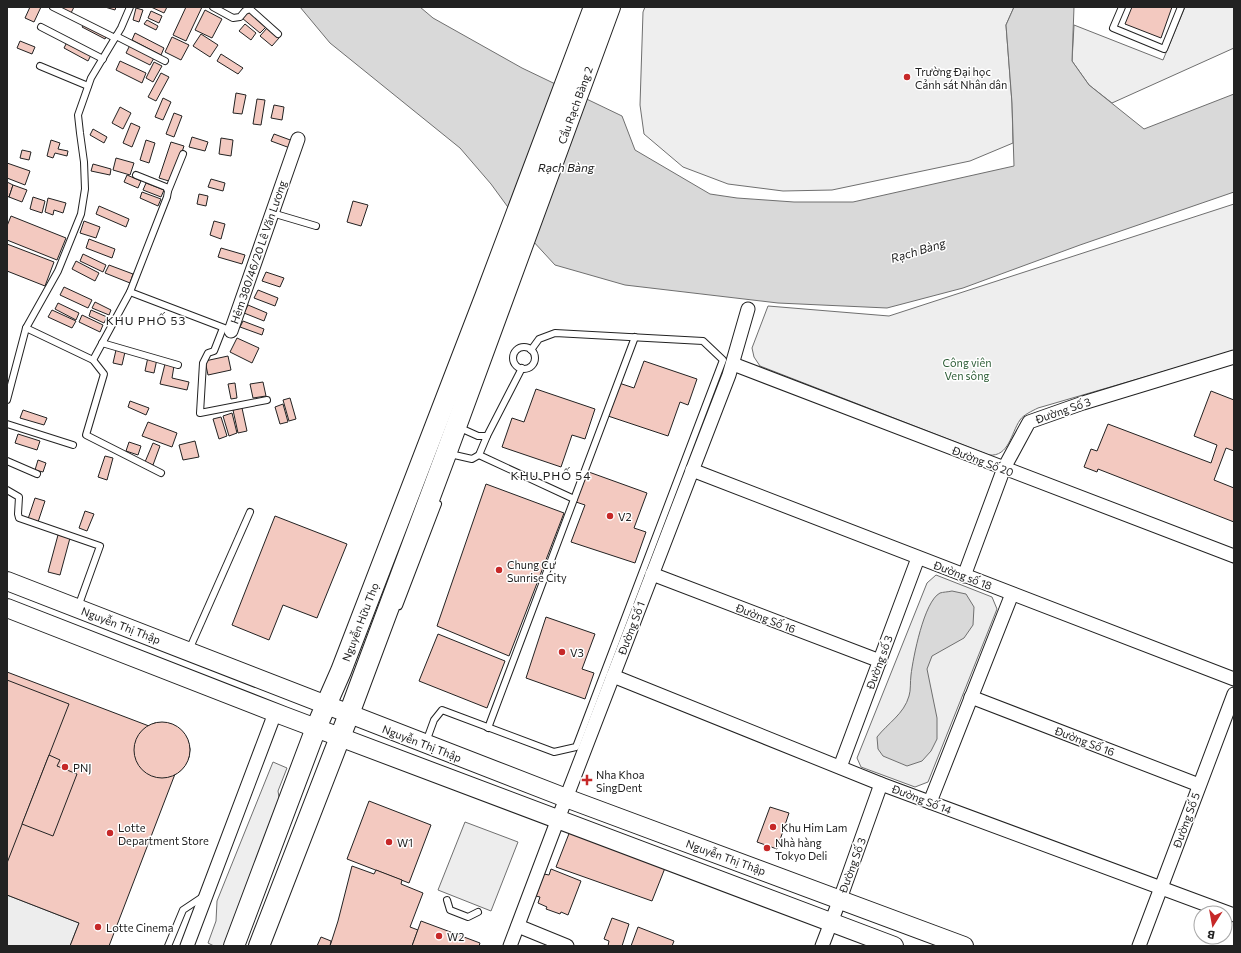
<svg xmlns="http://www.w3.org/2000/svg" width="1241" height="953" font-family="Commissioner,sans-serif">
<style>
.green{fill:#eee;stroke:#6f6f6f}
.parking{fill:#ededed;stroke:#6f6f6f}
.water{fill:#d9d9d9;stroke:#6f6f6f}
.building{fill:#f3c9c0;stroke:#222}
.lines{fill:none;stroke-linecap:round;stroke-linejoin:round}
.service-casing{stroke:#222;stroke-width:8}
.minor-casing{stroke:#222;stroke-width:15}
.secondary-casing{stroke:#222;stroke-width:20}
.primary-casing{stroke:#222;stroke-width:22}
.service{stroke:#fff;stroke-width:6}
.minor{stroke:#fff;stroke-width:13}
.secondary{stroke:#fff;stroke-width:18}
.primary{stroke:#fff;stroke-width:20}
.poi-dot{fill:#c62828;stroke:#fff;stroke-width:1.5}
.labels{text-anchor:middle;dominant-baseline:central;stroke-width:3;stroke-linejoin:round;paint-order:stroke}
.poi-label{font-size:11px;fill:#222;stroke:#fff;text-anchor:start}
.street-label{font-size:11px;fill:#222;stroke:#fff}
.park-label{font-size:11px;fill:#2f5e38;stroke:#fff}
.water-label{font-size:12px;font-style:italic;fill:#222;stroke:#fff}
.neighbourhood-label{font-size:12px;letter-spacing:1px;fill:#222;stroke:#fff}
</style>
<rect width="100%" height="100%" fill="#fff"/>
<g class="green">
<polygon points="645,7 1014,7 1006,25 1012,103 1013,143 970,161 832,190 783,191 728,184 683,167 644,134 640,105 643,12"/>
<polygon points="1185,7 1234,7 1234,48 1112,103 1089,85 1072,61 1074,25 1163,60"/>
<path d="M1234 204V351L1038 408C1032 411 1023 415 1020 420 1011 433 1009 457 989 455L760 366 754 357 752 348 768 306 889 316Z"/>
<polygon points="936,575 992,597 997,609 928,782 915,787 861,767 857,758 927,583"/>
<polygon points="273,762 287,768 278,791 281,809 225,946 214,946 208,943 216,921 217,901"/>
</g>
<g class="parking">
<polygon points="465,822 518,842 491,911 438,890"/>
<polygon points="7,895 79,923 70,946 7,946"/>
</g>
<g class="water">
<polygon points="300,7 420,7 433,18 522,68 622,116 635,150 710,194 737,198 794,202 853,202 1014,166 1012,103 1006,25 1014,7 1074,7 1072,61 1089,85 1144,129 1234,94 1234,192 1080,245 963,288 887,308 778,303 625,285 555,265 532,240 491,184 460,148 330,43"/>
<path d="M952 591 966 594 974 607 973 625 964 638 932 656 927 669 937 718V739L931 751 922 761 907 766 883 756 878 749 877 737C888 723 904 714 909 696 911 690 910 682 911 675 913 658 924 601 940 593 943 592 948 592 952 591Z"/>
</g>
<g class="building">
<polygon points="30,7 41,7 34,22 25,18"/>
<polygon points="62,7 74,7 71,13 61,9"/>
<polygon points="105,7 116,7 115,10"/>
<polygon points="151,7 167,7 164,13"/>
<polygon points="186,7 202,7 186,41 173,35"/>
<polygon points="1132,7 1172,7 1161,38 1125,24"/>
<polygon points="136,8 143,10 139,22 133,20"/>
<polygon points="205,10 222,19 212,38 195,30"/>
<polygon points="151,11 162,16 159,23 148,18"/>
<polygon points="248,11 266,27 260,33 242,18"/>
<polygon points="147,20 158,26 156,30 144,24"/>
<polygon points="86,21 108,33 105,39 82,27"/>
<polygon points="245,24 256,33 251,40 239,31"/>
<polygon points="267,28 279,38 272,46 260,36"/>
<polygon points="135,33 164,48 161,55 132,40"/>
<polygon points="201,34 218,45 210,57 193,46"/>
<polygon points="172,37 189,45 181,60 165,52"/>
<polygon points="69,38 93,51 88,61 64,48"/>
<polygon points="20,41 35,47 32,54 17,48"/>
<polygon points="130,45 154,58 150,65 126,53"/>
<polygon points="221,54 243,68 238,74 217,61"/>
<polygon points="120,61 146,73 142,83 116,70"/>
<polygon points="154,62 162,66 153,82 146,78"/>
<polygon points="161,73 169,77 156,101 148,97"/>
<polygon points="236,93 246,95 242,114 233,113"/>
<polygon points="163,98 171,102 163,120 155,117"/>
<polygon points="257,99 265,100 261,125 253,124"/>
<polygon points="274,105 284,107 282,120 271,118"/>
<polygon points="120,107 131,113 123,129 112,123"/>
<polygon points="174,113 182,116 174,137 166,134"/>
<polygon points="131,123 140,127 132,147 123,143"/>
<polygon points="93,129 107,137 104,143 90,135"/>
<polygon points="274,134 293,141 290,148 271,141"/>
<polygon points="192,137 208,142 205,151 189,147"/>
<polygon points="221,138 233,140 231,156 219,154"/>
<polygon points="51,140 60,143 58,149 68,151 67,156 55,153 53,158 47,156"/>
<polygon points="146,140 155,143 149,163 140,160"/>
<polygon points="171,142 184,146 172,182 159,178"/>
<polygon points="22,150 31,152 29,160 20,158"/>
<polygon points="116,158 134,163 130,175 113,170"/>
<polygon points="7,163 30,171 25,185 7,178"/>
<polygon points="93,164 111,169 110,175 91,171"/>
<polygon points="127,175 141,181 138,188 124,182"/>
<polygon points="211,179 225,183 223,191 208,187"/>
<polygon points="7,182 13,185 9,197 7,196"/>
<polygon points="146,183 164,190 161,197 143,190"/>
<polygon points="13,185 27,190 22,202 9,197"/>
<polygon points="142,192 161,199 158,206 140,198"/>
<polygon points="199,194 208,196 206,206 197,204"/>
<polygon points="33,197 45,201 42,213 30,209"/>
<polygon points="48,198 66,203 63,213 54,210 53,215 45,212"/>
<polygon points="353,201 368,205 361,226 347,222"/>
<polygon points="99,206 129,219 126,227 96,214"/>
<polygon points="11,216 66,238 57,260 7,240 7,226"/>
<polygon points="84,221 100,227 96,238 80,233"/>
<polygon points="214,221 225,224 221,239 210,235"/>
<polygon points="89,239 115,249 112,258 86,248"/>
<polygon points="7,244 54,262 45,286 7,271"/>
<polygon points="221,248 245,255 242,264 218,257"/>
<polygon points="83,254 106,265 103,272 80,261"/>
<polygon points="76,261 99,273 95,281 72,269"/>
<polygon points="109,265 133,274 130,283 105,273"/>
<polygon points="266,272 284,278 280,287 262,281"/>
<polygon points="64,287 92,300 88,308 60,295"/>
<polygon points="258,290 278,298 275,306 254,298"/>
<polygon points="95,302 111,310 109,315 92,308"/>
<polygon points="58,303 79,313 76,320 55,309"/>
<polygon points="248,305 267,313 264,321 244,313"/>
<polygon points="52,310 76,321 72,328 48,317"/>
<polygon points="91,310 107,317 104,323 89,316"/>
<polygon points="82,315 103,325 100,332 79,322"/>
<polygon points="243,321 264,329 262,335 240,327"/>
<polygon points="237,338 259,348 252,363 230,352"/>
<polygon points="116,350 125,352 122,365 113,363"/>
<polygon points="228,356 231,370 208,375 205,361"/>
<polygon points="148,357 157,359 154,373 145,371"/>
<polygon points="644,361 697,379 688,405 680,402 668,436 608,416 619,383 634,388"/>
<polygon points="165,364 174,366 172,378 189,382 187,390 160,384"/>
<polygon points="263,382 266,396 253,398 250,384"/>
<polygon points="235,383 237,398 231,399 228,384"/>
<polygon points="536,389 595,409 585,439 572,435 561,467 502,447 512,418 524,422"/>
<polygon points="1211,391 1234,400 1234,451 1226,448 1214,480 1234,488 1234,522 1098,469 1097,472 1084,467 1091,449 1097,451 1108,424 1211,463 1217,445 1194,436"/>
<polygon points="290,398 296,419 289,421 283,400"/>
<polygon points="130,401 149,408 146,415 128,407"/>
<polygon points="283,404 288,422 280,424 275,407"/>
<polygon points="242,408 247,431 238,433 233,410"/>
<polygon points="23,410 47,418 44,425 20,418"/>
<polygon points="232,413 237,433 229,436 223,416"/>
<polygon points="221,417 227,436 219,439 213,419"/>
<polygon points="148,422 177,433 172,447 142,436"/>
<polygon points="18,434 40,441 37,450 15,443"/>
<polygon points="195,441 199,457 183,460 179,445"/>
<polygon points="129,442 141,446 138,455 126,451"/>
<polygon points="153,443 160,446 153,465 145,462"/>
<polygon points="105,456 113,458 107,480 98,477"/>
<polygon points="38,460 46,463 43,472 35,470"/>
<polygon points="586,471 647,493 634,528 646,532 635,563 571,542 585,505 576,502"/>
<polygon points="486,484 564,513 509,656 437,626"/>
<polygon points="35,498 45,501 38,522 28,519"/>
<polygon points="85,511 94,514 87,531 79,528"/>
<polygon points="275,516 347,544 317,618 283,605 269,640 232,625"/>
<polygon points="58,535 70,538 60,575 48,572"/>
<polygon points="546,617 595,634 582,669 594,673 585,699 526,678"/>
<polygon points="438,634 505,661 487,708 419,681"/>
<polygon points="7,672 149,726 155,723 171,724 178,728 184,734 188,741 190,749 189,757 185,765 180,771 175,774 109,946 70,946 79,923 7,895"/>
<polygon points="7,680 69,704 7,863"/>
<circle cx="162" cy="750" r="28"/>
<polygon points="49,755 60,760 57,766 77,774 53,836 22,824"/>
<polygon points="369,801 431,825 409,883 347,859"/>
<polygon points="770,807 789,813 777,849 757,842"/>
<polygon points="570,831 665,868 652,901 556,867"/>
<polygon points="352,866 374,874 376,870 402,880 401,884 423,893 410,927 418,930 412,946 330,946 338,921"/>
<polygon points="551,869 581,881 568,915 561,912 560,914 546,909 547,907 538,903 540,897 536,896 544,874 549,875"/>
<polygon points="612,918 629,924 622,946 608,946 609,941 604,939"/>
<polygon points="421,921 480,943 479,946 412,946"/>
<polygon points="638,927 674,941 672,946 631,946"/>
<polygon points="321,937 331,941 330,946 317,946"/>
</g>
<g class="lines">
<defs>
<g id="service">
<polyline points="53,7 115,38"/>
<polyline points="213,7 233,18 240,17 245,11 250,9 278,34"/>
<polyline points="1122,7 1113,28 1164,49 1181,7"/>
<polyline points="41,27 103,59"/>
<polyline points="116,36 165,61"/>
<polyline points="40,66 88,86"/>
<polyline points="168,191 183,154"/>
<polyline points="272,213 316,226"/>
<polyline points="130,292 227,329"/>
<polyline points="26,328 93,360 104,374 86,435 161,473"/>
<polyline points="223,328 214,351 208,353 203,363 200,413 267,400"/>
<polyline points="102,343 178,365"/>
<circle cx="524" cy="358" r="11"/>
<polyline points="93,360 130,292 167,197 168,191 166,187 136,175"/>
<polyline points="7,400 26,328 58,271 81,214 85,189 84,162 80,133 78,115 91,78 121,28 130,7"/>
<polyline points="7,424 73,445"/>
<polyline points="487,436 522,368"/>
<polyline points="450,454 472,459 479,455 487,436 478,436 458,427"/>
<polyline points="479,455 574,499"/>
<polyline points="7,461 37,474"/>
<polyline points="7,490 19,497 18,514 19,518 100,546 78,607"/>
<polyline points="399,606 438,504"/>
<polyline points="189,650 250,512"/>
<polyline points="488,728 635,337"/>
<polyline points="426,742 434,720 442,710 554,752 576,747 723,360 703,341 555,333 539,339 531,350"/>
<polyline points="447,900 450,910 468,917 478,912"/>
<polyline points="168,946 183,910 204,896"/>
</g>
<g id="minor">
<polyline points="231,331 298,139"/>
<polyline points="733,364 1234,556"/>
<polyline points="692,470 1234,679"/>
<polyline points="652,574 880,661"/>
<polyline points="964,576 1004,468 1029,422 1083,403 1234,357"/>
<polyline points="613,676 881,784 1234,915"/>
<polyline points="971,697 1199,785"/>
<polyline points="840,767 918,558"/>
<polyline points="930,802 1012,594"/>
<polyline points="518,926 567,946"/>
<polyline points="187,946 275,713"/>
<polyline points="510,946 558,819 729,375 748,309"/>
<polyline points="822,946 840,899 881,784"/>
<polyline points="1139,946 1234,694"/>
</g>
<g id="secondary">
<polyline points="7,581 566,798 964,946"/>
<polyline points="7,608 284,716 894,946"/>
</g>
<g id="primary">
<polyline points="234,946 316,728 341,671 485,297 594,7"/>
<polyline points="259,946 349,714 446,454 610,7"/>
</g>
</defs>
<use href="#service" class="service-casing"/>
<use href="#minor" class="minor-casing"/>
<use href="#secondary" class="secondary-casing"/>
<use href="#primary" class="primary-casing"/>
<use href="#service" class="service"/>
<use href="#minor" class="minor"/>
<use href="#secondary" class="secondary"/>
<use href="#primary" class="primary"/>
</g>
<g class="poi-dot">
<circle cx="907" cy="77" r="4"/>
<circle cx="610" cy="516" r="4"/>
<circle cx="499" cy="570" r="4"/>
<circle cx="562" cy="652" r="4"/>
<circle cx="65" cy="767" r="4"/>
<path d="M585 774h4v4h4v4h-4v4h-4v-4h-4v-4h4z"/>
<circle cx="773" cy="827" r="4"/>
<circle cx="110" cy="833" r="4"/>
<circle cx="389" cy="842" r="4"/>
<circle cx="767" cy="848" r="4"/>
<circle cx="98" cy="927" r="4"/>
<circle cx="439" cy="936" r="4"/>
</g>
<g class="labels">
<g class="poi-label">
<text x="915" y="71">Trường Đại học<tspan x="915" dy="13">Cảnh sát Nhân dân</tspan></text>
<text x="618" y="516">V2</text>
<text x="507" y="564">Chung Cư<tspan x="507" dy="13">Sunrise City</tspan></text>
<text x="570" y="652">V3</text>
<text x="73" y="767">PNJ</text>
<text x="596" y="774">Nha Khoa<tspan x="596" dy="13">SingDent</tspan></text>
<text x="118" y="827">Lotte<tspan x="118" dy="13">Department Store</tspan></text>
<text x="781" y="827">Khu Him Lam</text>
<text x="397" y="842">W1</text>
<text x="775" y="842">Nhà hàng<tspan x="775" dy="13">Tokyo Deli</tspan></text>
<text x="106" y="927">Lotte Cinema</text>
<text x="447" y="936">W2</text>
</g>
<g class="street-label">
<text transform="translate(575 105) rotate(-70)">Cầu Rạch Bàng 2</text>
<text transform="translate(258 252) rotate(-71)">Hẻm 380/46/20 Lê Văn Lương</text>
<text transform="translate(1063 410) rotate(-19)">Đường Số 3</text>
<text transform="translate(983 461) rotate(21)">Đường Số 20</text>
<text transform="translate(963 575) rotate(21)">Đường số 18</text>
<text transform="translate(766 618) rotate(21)">Đường Số 16</text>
<text transform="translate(360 622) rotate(-69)">Nguyễn Hữu Thọ</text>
<text transform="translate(121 625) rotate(21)">Nguyễn Thị Thập</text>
<text transform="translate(631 628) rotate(-69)">Đường Số 1</text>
<text transform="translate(879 662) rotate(-70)">Đường số 3</text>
<text transform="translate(1085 741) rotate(21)">Đường Số 16</text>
<text transform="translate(422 743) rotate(21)">Nguyễn Thị Thập</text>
<text transform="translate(922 799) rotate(21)">Đường Số 14</text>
<text transform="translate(1186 820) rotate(-70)">Đường Số 5</text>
<text transform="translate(726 857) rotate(20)">Nguyễn Thị Thập</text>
<text transform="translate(852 865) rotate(-70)">Đường Số 3</text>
</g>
<g class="park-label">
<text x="967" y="362">Công viên<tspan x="967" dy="13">Ven sông</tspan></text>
</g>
<g class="water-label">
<text x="566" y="167">Rạch Bàng</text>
<text transform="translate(918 250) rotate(-17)">Rạch Bàng</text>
</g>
<g class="neighbourhood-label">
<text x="146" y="320">KHU PHỐ 53</text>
<text x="551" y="475">KHU PHỐ 54</text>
</g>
</g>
<rect width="1241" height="953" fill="none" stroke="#222222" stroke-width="16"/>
<g transform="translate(1213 925) rotate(191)"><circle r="19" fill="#ffffff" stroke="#a7a7a7"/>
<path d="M0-3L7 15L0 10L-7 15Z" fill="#c62828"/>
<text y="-6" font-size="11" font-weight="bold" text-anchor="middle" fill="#222222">B</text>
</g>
</svg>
